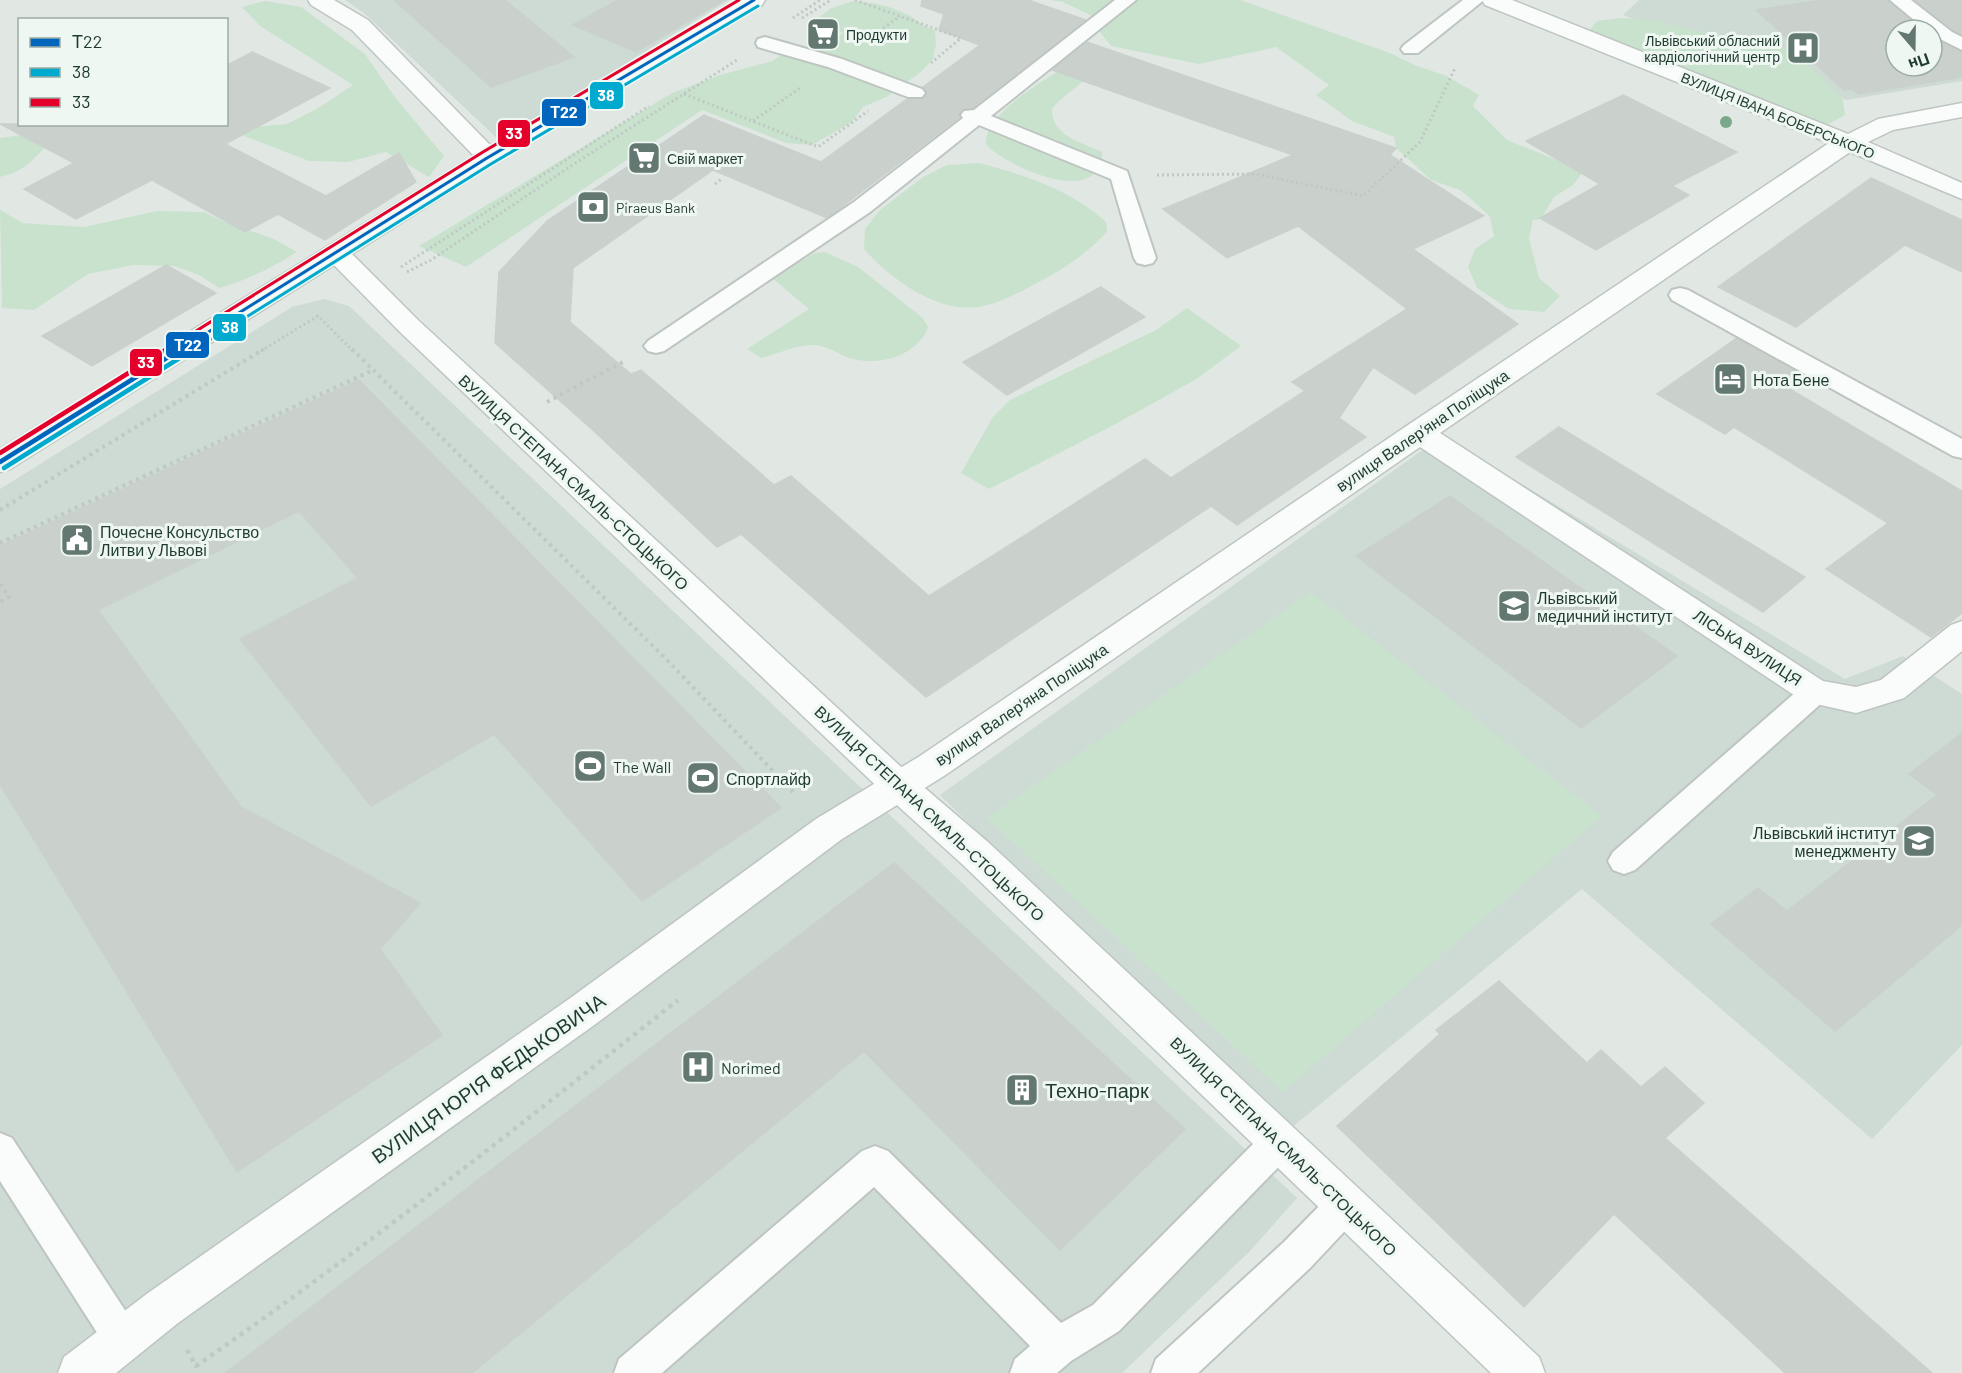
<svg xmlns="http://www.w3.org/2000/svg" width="1962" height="1373" font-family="Barlow,sans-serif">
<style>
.built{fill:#cedad4;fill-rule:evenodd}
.green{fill:#c9e2ce}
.building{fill:#cad1cd;stroke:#cad1cd;stroke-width:1.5}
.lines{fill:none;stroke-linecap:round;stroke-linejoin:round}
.lane-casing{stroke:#bec5c1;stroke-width:4}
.street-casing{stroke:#bec5c1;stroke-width:3}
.secondary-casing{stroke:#bdc6c1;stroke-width:3}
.path-far2{stroke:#bfc8c4;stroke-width:3;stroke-dasharray:2 3;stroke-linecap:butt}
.path-far1{stroke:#bfc8c4;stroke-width:4;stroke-dasharray:3 4.5;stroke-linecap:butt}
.path{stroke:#bfc8c4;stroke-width:4.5;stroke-dasharray:4 5;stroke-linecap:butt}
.lane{fill:#fafcfb;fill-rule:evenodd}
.street{fill:#fafcfb;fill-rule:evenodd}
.secondary{fill:#fafcfb;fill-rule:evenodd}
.bus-1-far1-casing{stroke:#eff7f2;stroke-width:6}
.bus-1-casing{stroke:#eff7f2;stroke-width:9}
.bus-2-far1-casing{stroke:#eff7f2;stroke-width:6}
.bus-2-casing{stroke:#eff7f2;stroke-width:9}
.bus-3-far1-casing{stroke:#eff7f2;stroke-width:6}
.bus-3-casing{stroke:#eff7f2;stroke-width:9}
.bus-1-far1{stroke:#0065bd;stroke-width:3}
.bus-1{stroke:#0065bd;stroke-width:4.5}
.bus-2-far1{stroke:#00a9ce;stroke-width:3}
.bus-2{stroke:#00a9ce;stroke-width:4.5}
.bus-3-far1{stroke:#e4002b;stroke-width:3}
.bus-3{stroke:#e4002b;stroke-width:4.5}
.tree{fill:#7ba888}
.labels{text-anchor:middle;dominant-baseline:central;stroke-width:6;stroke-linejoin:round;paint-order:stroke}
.far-poi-label{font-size:14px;fill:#1f3b31;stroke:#eff7f2;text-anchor:start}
.far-street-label{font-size:14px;fill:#1f3b31;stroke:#eff7f2}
.poi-label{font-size:16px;fill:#1f3b31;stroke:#eff7f2;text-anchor:start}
.street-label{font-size:16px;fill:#1f3b31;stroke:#eff7f2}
.near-street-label{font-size:20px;fill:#1f3b31;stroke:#eff7f2}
.near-poi-label{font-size:20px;fill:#1f3b31;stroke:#eff7f2;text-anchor:start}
.line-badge{stroke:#eff7f2;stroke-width:2}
.badge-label{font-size:16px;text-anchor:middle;font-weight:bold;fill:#fff}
</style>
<rect width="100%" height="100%" fill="#e1e8e4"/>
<g class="built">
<polygon points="345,0 729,0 500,141 364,13"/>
<path d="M1639 0H1962V81L1846 100 1623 15ZM1896 30H1932V66H1896Z"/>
<polygon points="324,299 349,306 1297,1198 1249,1252 1122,1373 0,1373 0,489 292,307"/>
<polygon points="1442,436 1845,679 1903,656 1962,694 1962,1045 1872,1139 1582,889 1285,1133 940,795"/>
</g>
<g class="green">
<polygon points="1049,0 1240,0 1390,53 1417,66 1447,76 1479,95 1473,106 1507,140 1584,171 1573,185 1554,197 1541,219 1533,220 1529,238 1539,278 1560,296 1544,312 1509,309 1477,288 1468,267 1475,249 1494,236 1490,217 1479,206 1460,190 1431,180 1396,148 1394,137 1352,121 1316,95 1329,85 1276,47 1199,64 1111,46 1092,22 1094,17 1063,2"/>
<polygon points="265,1 301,7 365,54 394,96 444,156 429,177 386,152 348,162 309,161 244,136 242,128 287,124 320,107 353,85 260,26 242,7"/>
<path d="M854 1C873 3 889 5 906 14 917 19 923 27 935 30L936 44 933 59 921 72 886 97 863 107 852 122 812 145 786 143 702 110 466 267 419 246 672 93 720 75 772 61 784 53 826 46 843 33 816 20 831 8Z"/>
<polygon points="1622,18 1651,20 1727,37 1760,40 1789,51 1821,76 1843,100 1845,115 1827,125 1810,120 1676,65 1608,44 1587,33 1597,21"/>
<path d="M1063 68 1091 75 1059 101 1052 109C1052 137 1082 142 1102 152 1103 159 1101 163 1097 169 1081 200 1002 164 986 144 985 114 1040 83 1063 68Z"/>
<path d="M27 134 50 141C36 158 22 173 0 177V138Z"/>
<path d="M979 163C1023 174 1073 191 1106 222L1107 232C1085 255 1061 271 1033 285 1016 294 998 304 978 307 937 313 889 278 864 249L865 229 880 210 923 177 947 165Z"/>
<path d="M0 210 23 223 84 227 157 211 204 212 225 222 274 239 297 252C271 268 248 280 219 288L199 275 174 266 134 265 88 274 34 310 2 308Z"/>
<path d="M825 252 858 267 923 318 928 327C918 356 878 367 849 358 836 353 826 344 810 345 794 346 777 354 761 358L747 349 809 309 772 278 815 253Z"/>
<polygon points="1187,308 1241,346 1195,380 1110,427 989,489 961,473 993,417 1010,400 1156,330"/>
<polygon points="1311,592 1602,816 1283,1092 987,818"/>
</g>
<g class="building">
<polygon points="394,0 505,0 574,57 491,87"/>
<polygon points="618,0 724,0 636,52 573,25"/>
<polygon points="922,0 1028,0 1086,20 973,108 962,110 959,115 960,117 827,218 713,170 573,268 570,322 631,374 641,370 774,485 791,476 929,596 1145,459 1171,478 1305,391 1292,382 1407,309 1298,226 1227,258 1163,209 1293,155 1052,70 1087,42 1396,148 1390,155 1484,216 1413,249 1518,324 1415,394 1373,367 1339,418 1366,437 1237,525 1211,506 926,697 741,534 717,547 595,432 495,343 499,272 547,221 704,115 821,162 907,99 924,98 927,93 923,87 980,45 939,30 944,14 921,6"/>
<polygon points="1822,0 1888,0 1922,30 1896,30 1896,66 1932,66 1932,38 1962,52 1962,77 1859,94 1852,89 1844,90 1756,10"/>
<polygon points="1915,0 1962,0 1962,34 1953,30"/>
<polygon points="252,52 330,88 225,144 326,196 399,153 416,182 325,240 278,214 245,232 152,180 76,219 24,189 74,163 0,124 226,124 226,66"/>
<polygon points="1623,95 1737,152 1672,186 1689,195 1596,250 1540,218 1600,184 1526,141"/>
<polygon points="1871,178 1962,220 1962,272 1905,245 1796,327 1718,287"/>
<polygon points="166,265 216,293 92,366 42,336"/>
<polygon points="1101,287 1145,317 1007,395 963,362"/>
<polygon points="1737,338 1804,376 1788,388 1962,491 1962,613 1931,637 1826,569 1888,523 1734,427 1725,434 1657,394"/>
<polygon points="359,380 781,808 642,901 494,734 371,806 240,639 358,578 299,511 98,610 241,807 420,903 380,949 442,1035 237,1172 0,784 0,546"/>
<polygon points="1559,427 1707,517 1805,577 1763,612 1516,457"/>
<polygon points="1450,496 1677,656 1581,728 1356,556"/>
<polygon points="1962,733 1962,925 1835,1031 1711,924 1758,888 1787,911 1937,795 1909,774"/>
<polygon points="894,863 1185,1129 1060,1250 864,1051 472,1373 225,1373"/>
<polygon points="1499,981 1587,1063 1601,1050 1641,1087 1665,1067 1704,1103 1665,1138 1932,1373 1785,1373 1614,1214 1524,1307 1337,1126 1440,1034 1436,1030"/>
</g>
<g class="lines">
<defs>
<g id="lane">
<polygon points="1115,0 1136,0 991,116 1127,171 1156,258 1153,263 1145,265 1137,263 1134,258 1111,179 979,125 870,212 664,351 656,353 648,351 644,346 648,341 854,202 963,118 961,115 964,111 974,110"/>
<polygon points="1463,0 1484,0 1418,53 1404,53 1401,49 1404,45"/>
<polygon points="1890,0 1911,0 1952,32 1962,37 1962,50 1932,35 1932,30 1926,30"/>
<polygon points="765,37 842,59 922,89 925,93 922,97 908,97 828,67 758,47 756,43 758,39"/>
<polygon points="1680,288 1688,290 1962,439 1962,458 1953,456 1672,300 1669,295 1672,290"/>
<polygon points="1815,681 1825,684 1829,692 1825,700 1635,870 1624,874 1613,870 1608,861 1613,852 1805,684"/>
<polygon points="1280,1124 1292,1129 1298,1141 1292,1153 1119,1331 1071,1361 1057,1373 1010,1373 1015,1359 1030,1346 874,1187 662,1373 614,1373 619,1359 862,1151 875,1146 888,1151 1061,1323 1093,1305 1268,1129"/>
<polygon points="0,1133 12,1138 136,1327 142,1340 136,1353 123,1359 110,1353 0,1181"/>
<polygon points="1345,1187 1358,1193 1363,1205 1358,1217 1310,1268 1198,1373 1151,1373 1156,1359 1284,1242 1332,1193"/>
</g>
<polygon id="street" points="1482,0 1512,0 1848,134 1878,119 1962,103 1962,117 1893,130 1868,142 1962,183 1962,199 1850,152 1440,433 1823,681 1856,687 1881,680 1951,625 1962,621 1962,651 1904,698 1856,713 1803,701 1420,447 944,776 842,839 597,1023 178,1323 116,1373 58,1373 64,1357 148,1293 569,999 816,819 920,756 1408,425 1829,143 1485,5"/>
<polygon id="secondary" points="308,0 334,0 368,20 491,146 739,0 765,0 762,5 495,163 352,254 418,320 912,777 989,843 1539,1357 1545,1373 1491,1373 963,865 888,797 400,332 334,265 10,469 0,472 0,449 474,156 352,30 311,5"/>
</defs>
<use href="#lane" class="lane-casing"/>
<use href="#street" class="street-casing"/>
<use href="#secondary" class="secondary-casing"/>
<g class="path-far2">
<polyline points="855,0 961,38 931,63"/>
<polyline points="793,18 820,0"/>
<polyline points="802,18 831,0"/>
<polyline points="867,40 900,16"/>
<polyline points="684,94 818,147 868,111"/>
<polyline points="753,121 800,88"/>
<polyline points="1157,175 1255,174 1363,196 1420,142 1455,68"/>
<polyline points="715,184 723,178"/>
<polyline points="401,267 649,106"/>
<polyline points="407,272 431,260 577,162 737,60"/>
<polyline points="261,351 318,316 353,351"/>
</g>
<g class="path-far1">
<polyline points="352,349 669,662 793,792"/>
<polyline points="547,402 623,362"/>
<polyline points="0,510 264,349"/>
<polyline points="0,543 373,370"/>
<polyline points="0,584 9,597 0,602"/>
</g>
<path class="path" d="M187 1350 196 1366C362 1251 520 1125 678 1000"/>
<use href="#lane" class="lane"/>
<use href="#street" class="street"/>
<use href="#secondary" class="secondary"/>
<defs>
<polyline id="bus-1-far1" points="178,351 487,158 754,0"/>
<polyline id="bus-1" points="0,462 181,349"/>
<polyline id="bus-2-far1" points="192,351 491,164 758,6"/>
<polyline id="bus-2" points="4,468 194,349"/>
<polyline id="bus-3-far1" points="164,351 483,152 739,0"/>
<polyline id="bus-3" points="0,453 167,349"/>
</defs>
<use href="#bus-1-far1" class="bus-1-far1-casing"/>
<use href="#bus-1" class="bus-1-casing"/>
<use href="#bus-2-far1" class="bus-2-far1-casing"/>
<use href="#bus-2" class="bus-2-casing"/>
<use href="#bus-3-far1" class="bus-3-far1-casing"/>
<use href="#bus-3" class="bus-3-casing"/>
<use href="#bus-1-far1" class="bus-1-far1"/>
<use href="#bus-1" class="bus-1"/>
<use href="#bus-2-far1" class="bus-2-far1"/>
<use href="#bus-2" class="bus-2"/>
<use href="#bus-3-far1" class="bus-3-far1"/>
<use href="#bus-3" class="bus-3"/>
</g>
<circle class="tree" cx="1726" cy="122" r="6"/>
<defs>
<symbol id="supermarket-square" viewBox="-11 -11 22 22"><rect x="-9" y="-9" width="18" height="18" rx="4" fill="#637870" stroke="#eff7f2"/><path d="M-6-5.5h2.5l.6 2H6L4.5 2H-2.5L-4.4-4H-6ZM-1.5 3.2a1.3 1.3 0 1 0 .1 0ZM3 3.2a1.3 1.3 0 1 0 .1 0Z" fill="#fff"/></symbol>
<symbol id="hospital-square" viewBox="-11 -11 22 22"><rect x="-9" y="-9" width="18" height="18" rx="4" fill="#637870" stroke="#eff7f2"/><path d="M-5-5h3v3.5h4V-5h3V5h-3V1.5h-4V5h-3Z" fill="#fff"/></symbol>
<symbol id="bank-square" viewBox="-11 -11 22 22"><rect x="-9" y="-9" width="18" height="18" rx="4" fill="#637870" stroke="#eff7f2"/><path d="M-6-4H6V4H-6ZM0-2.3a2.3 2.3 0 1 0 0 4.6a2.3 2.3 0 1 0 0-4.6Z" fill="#fff"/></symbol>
<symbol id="hotel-square" viewBox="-11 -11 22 22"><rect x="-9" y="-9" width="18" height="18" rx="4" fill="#637870" stroke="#eff7f2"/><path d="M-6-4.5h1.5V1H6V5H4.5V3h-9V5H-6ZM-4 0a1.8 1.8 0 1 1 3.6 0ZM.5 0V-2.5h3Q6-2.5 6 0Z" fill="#fff"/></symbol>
<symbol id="civic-square" viewBox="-11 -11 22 22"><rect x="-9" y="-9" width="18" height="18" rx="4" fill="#637870" stroke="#eff7f2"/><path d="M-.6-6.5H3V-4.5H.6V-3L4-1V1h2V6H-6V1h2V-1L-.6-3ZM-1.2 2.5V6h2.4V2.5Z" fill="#fff"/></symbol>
<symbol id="university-square" viewBox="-11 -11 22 22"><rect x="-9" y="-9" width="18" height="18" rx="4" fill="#637870" stroke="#eff7f2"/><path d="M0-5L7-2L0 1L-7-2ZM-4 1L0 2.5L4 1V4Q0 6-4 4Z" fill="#fff"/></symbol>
<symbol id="stadium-square" viewBox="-11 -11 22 22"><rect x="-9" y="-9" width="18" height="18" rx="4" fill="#637870" stroke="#eff7f2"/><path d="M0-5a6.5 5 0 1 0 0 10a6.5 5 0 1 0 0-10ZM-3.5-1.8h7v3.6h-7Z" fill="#fff"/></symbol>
<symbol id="building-square" viewBox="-11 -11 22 22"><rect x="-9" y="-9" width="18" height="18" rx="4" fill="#637870" stroke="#eff7f2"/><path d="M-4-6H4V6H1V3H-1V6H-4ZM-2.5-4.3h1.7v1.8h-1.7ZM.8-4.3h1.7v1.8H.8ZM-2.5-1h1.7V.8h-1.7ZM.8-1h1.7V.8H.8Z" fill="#fff"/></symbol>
</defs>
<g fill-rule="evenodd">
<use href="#supermarket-square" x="804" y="15" width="38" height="38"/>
<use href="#hospital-square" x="1784" y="29" width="38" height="38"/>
<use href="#supermarket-square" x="625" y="139" width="38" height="38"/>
<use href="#bank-square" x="574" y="188" width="38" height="38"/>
<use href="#hotel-square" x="1711" y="360" width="38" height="38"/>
<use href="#civic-square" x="58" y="521" width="38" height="38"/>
<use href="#university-square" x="1495" y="587" width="38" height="38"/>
<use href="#stadium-square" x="571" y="747" width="38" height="38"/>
<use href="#stadium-square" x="684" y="759" width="38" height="38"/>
<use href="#university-square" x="1900" y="822" width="38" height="38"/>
<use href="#hospital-square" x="679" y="1048" width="38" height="38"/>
<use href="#building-square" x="1003" y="1071" width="38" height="38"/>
</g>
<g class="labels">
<g class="far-poi-label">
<text x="846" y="34">Продукти</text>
<text x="1780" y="40" text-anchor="end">Львівський обласний<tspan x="1780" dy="16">кардіологічний центр</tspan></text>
<text x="667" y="158">Свій маркет</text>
<text x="616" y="207">Piraeus Bank</text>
</g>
<g class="far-street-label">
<text transform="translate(1778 115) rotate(22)">ВУЛИЦЯ ІВАНА БОБЕРСЬКОГО</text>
</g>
<g class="poi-label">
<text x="1753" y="379">Нота Бене</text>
<text x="100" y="531">Почесне Консульство<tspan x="100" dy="18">Литви у Львові</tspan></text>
<text x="1537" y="597">Львівський<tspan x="1537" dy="18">медичний інститут</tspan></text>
<text x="613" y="766">The Wall</text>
<text x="726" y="778">Спортлайф</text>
<text x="1896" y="832" text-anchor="end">Львівський інститут<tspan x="1896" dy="18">менеджменту</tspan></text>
<text x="721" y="1067">Norimed</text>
</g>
<g class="street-label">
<text transform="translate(1422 430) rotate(-34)">вулиця Валерʼяна Поліщука</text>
<text transform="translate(574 482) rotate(43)">ВУЛИЦЯ СТЕПАНА СМАЛЬ-СТОЦЬКОГО</text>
<text transform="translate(1748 647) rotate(33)">ЛІСЬКА ВУЛИЦЯ</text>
<text transform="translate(1021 704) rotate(-34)">вулиця Валерʼяна Поліщука</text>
<text transform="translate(930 813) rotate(43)">ВУЛИЦЯ СТЕПАНА СМАЛЬ-СТОЦЬКОГО</text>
<text transform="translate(1284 1146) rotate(44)">ВУЛИЦЯ СТЕПАНА СМАЛЬ-СТОЦЬКОГО</text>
</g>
<g class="near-street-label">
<text transform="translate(488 1078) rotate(-35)">ВУЛИЦЯ ЮРІЯ ФЕДЬКОВИЧА</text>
</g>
<g class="near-poi-label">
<text x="1045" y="1090">Техно-парк</text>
</g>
</g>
<g class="line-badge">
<rect x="589" y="81" width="35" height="29" rx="6" fill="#00a9ce"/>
<rect x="541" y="98" width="46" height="29" rx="6" fill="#0065bd"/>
<rect x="497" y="119" width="34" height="29" rx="6" fill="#e4002b"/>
<rect x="212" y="313" width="35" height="29" rx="6" fill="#00a9ce"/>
<rect x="165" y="331" width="45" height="28" rx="6" fill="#0065bd"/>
<rect x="129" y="348" width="34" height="29" rx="6" fill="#e4002b"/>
</g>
<g class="badge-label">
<text x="606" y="101">38</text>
<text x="564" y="118">Т22</text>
<text x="514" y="139">33</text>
<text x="230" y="333">38</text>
<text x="188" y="351">Т22</text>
<text x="146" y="368">33</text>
</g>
<rect x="18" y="18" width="210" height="108" fill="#eff7f2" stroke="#9caca5" stroke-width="1.5"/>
<rect x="30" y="38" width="30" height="9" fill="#0065bd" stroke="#9caca5" stroke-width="1.5"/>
<text x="72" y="48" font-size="18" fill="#1f3b31">Т22</text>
<rect x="30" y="68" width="30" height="9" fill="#00a9ce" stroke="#9caca5" stroke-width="1.5"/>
<text x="72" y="78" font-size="18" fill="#1f3b31">38</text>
<rect x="30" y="98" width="30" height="9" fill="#e4002b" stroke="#9caca5" stroke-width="1.5"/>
<text x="72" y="108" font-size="18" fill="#1f3b31">33</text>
<g transform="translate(1914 48) rotate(160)"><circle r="28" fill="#eff7f2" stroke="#9caca5" stroke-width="1.5"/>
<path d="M0-4.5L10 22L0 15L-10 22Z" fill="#637870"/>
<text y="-9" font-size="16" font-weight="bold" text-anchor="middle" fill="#1f3b31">Пн</text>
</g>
</svg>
